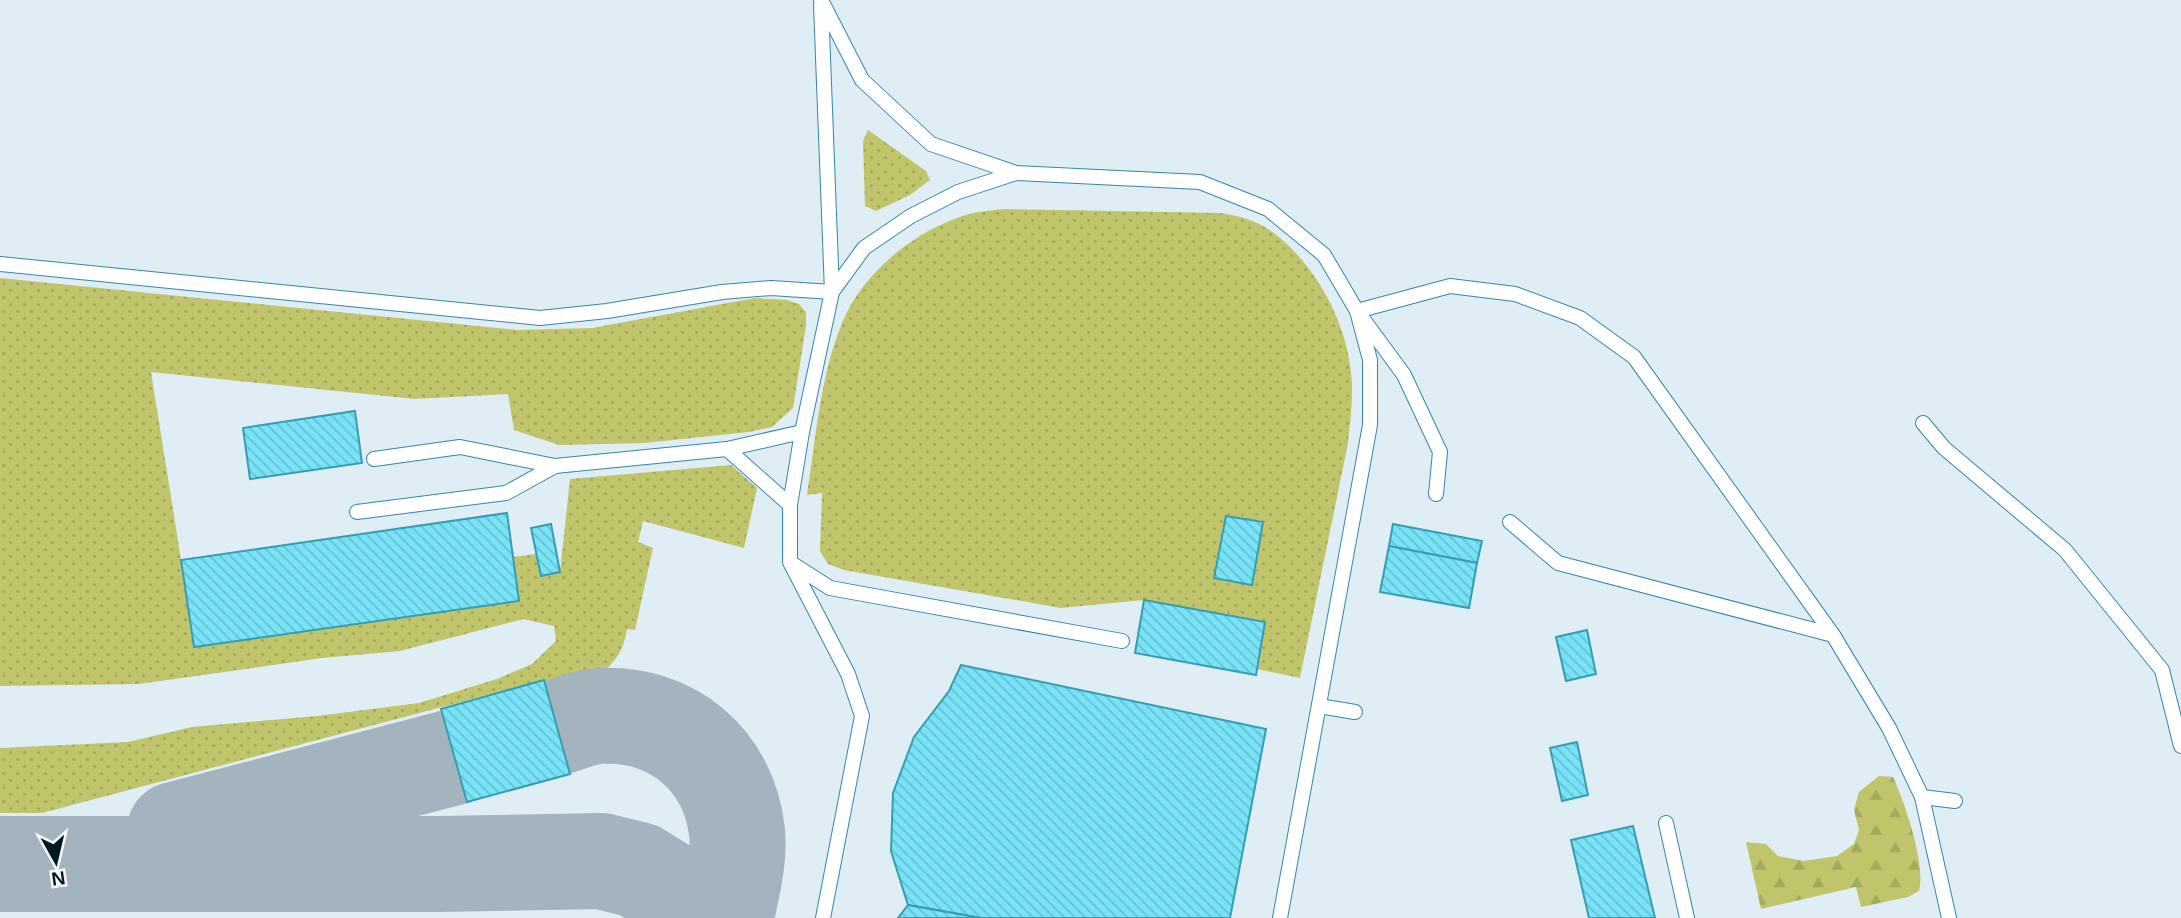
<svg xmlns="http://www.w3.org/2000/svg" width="2181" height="918" font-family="Arial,sans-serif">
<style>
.grass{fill:url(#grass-dots)}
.forest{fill:url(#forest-firs)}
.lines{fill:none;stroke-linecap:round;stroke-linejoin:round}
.taxiway{stroke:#a4b4be;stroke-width:96}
.building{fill:url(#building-back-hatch);stroke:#369eb0;stroke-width:2}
.service-casing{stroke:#3586ab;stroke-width:16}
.service{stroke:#fff;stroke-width:14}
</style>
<defs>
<pattern id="grass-dots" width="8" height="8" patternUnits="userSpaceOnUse" patternTransform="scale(1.75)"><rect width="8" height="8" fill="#c0c56b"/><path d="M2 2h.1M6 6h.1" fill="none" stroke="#a3a95d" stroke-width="1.8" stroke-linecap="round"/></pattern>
<pattern id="forest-firs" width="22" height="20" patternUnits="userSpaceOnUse" patternTransform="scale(1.75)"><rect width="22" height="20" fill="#c0c56b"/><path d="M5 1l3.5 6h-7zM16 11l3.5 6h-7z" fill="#a3a95d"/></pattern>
<pattern id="building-back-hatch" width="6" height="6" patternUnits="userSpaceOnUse" patternTransform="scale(1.75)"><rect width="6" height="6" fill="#78e2f6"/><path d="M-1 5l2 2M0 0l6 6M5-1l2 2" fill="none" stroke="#66c1d3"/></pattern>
</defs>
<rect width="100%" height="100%" fill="#dfedf5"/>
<g class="grass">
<polygon points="868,130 926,171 930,180 910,195 876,211 865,206 863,141"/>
<path d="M1005 209 1221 213C1238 216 1256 220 1271 231 1314 262 1346 320 1351 373 1354 396 1350 420 1348 443L1300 678 1256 669 1265 622 1144 600 1061 608 844 570 828 564 820 551 822 493 807 495C816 438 820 377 842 323 863 271 919 227 973 213 983 211 995 210 1005 209Z"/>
<path d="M0 278 518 330 592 328 755 298 787 300 799 304 806 312V326L793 408 772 427 749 432 645 443 559 445 514 430 508 394 415 399 151 372 195 647 519 601 513 557 536 554 541 576 560 572 570 479 731 465 757 488 744 548 643 521 638 542 653 548 635 630 627 629C621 673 586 683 548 692L544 680 42 813H0V748L128 742 192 727 317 716 419 703 497 679 532 664 556 641 554 626 523 619 400 651 322 658 139 684 0 686Z"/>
</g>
<path class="forest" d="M1879 776 1893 777C1905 803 1926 864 1919 891L1908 897 1861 907 1856 887 1761 909 1746 842 1766 844 1778 856 1804 861 1837 856 1854 844 1859 830 1854 810 1859 792Z"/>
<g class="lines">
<g class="taxiway">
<path d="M558 727C571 723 586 717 599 716 672 712 729 760 737 832 740 861 731 890 726 918"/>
<polyline points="175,830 454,757"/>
<polyline points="0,864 440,864 601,861 638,870 669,889 693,912 695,918"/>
</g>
</g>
<g class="building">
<polygon points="355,411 362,463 250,479 243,428"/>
<polygon points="507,513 519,601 194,647 181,560"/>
<polygon points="1226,516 1263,522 1252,585 1214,578"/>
<polygon points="551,524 560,572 541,576 531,528"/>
<polygon points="1393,524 1482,541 1477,563 1389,546"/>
<polygon points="1389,546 1477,563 1469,608 1380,592"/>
<polygon points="1144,600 1265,622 1256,675 1135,653"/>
<polygon points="1587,630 1596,674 1566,681 1556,637"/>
<polygon points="961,665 1266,729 1230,918 981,918 908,905 891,851 893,793 914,737 949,691"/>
<polygon points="544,680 570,774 467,802 441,709"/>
<polygon points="1577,742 1588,795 1562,801 1550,748"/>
<polygon points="1633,826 1655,918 1589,918 1571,840"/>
<polygon points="908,905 981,918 898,918"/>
</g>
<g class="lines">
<defs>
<g id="service">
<polyline points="821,0 862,80 931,144 1016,173 1200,182 1268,209 1324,255 1357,311 1370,360 1370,425 1280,918"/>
<polyline points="821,5 832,292 802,432 790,505 790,562 848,674 862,716 823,918"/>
<polyline points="0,264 540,318 607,311 722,292 771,288 832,292 864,248 911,216 958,192 1016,173"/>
<polyline points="1923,423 1944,448 2065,550 2162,670 2181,746"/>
<polyline points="727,449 790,505"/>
<polyline points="374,459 460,447 555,466 727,449 802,432"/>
<polyline points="1436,494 1440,452 1404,375 1357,311 1450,286 1515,294 1580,318 1634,357 1833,635 1889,728 1922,797"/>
<polyline points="357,512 506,493 555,466"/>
<polyline points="1510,522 1558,563 1833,635"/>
<polyline points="791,563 830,588 1122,641"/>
<polyline points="1319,706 1355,712"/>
<polyline points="1666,823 1687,918"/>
<polyline points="1949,918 1922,797 1955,801"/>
</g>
</defs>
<use href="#service" class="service-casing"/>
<use href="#service" class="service"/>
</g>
<g transform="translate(56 862) rotate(172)" stroke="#f8f8f8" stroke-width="5" paint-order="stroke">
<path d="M0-5L12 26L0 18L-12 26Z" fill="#011925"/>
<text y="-10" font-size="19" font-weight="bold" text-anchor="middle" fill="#011925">N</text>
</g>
</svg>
